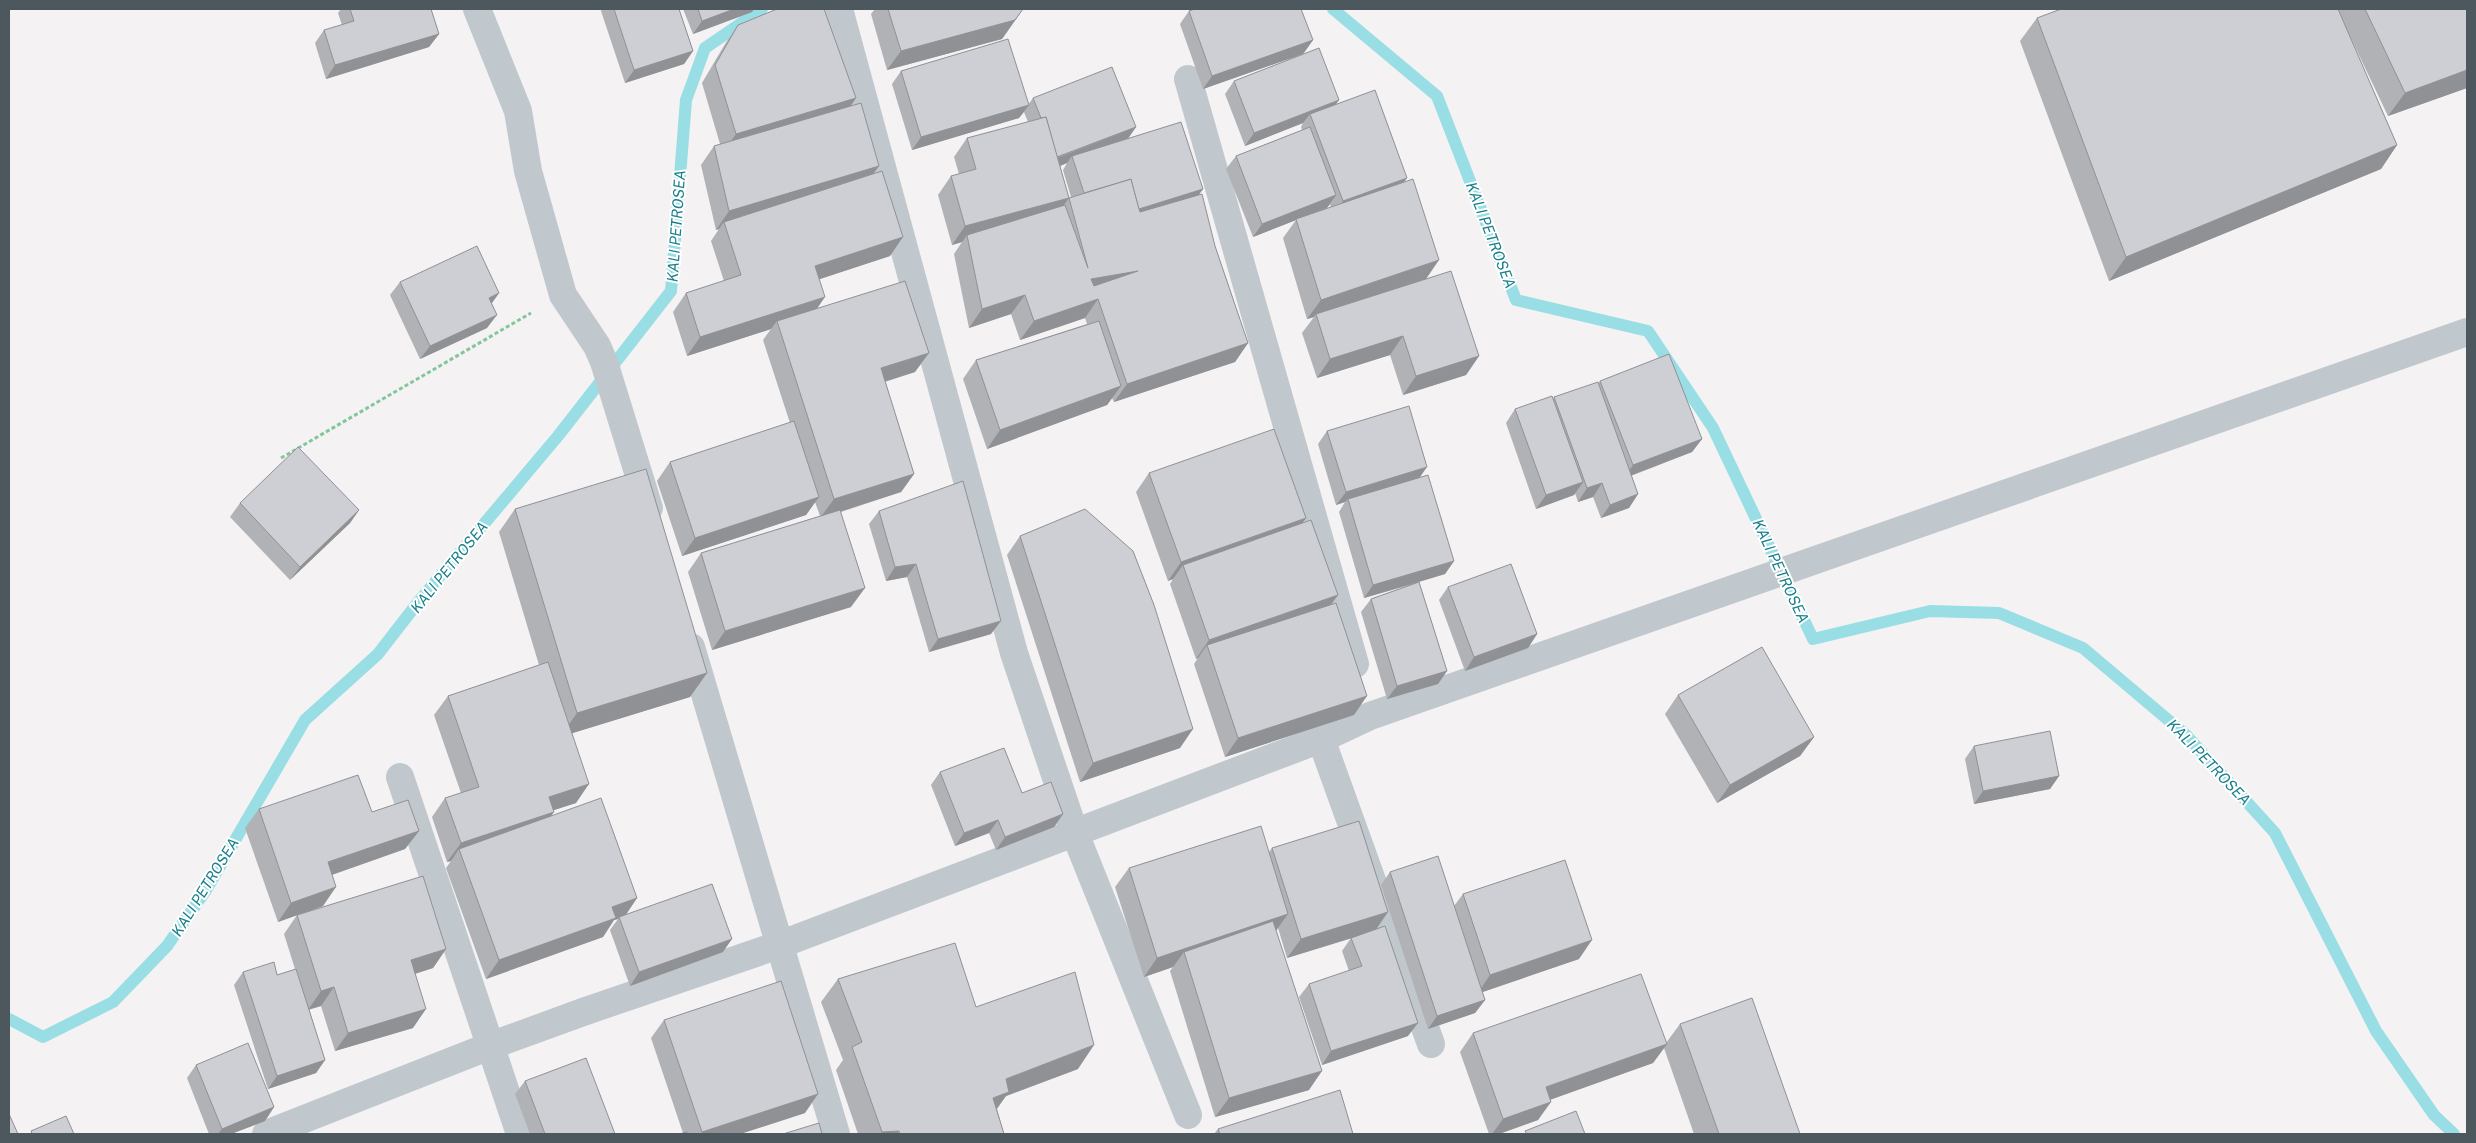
<svg xmlns="http://www.w3.org/2000/svg" width="2476" height="1143" font-family="'Public Sans',sans-serif">
<style>
.lines{fill:none;stroke-linecap:round;stroke-linejoin:round}
.stream{stroke:#98dee4;stroke-width:12}
.path{stroke:#82c79c;stroke-width:3;stroke-dasharray:4 2.5;stroke-linecap:butt}
.minor{stroke:#c0c8cd;stroke-width:28}
.wall{fill:#b0b2b6;fill-rule:evenodd}
.shaded-wall{fill:#909194}
.building{fill:#cdcfd4;stroke:#909194;fill-rule:evenodd}
.labels{text-anchor:middle;dominant-baseline:central;stroke-width:4;stroke-linejoin:round;paint-order:stroke}
.water-label{font-size:15px;font-style:italic;fill:#1a818b;stroke:#fff}
</style>
<rect width="100%" height="100%" fill="#f4f2f3"/>
<g class="lines">
<g class="stream">
<polyline points="1333,9 1437,96 1516,300 1648,331 1713,428 1813,639 1930,611 1999,613 2083,648 2186,735 2275,833 2376,1031 2434,1115 2454,1134"/>
<polyline points="9,1019 43,1037 113,1002 167,946 206,890 305,720 378,654 419,601 558,436 671,291 686,100 705,48 762,9"/>
</g>
<polyline class="path" points="281,458 531,313"/>
<g class="minor">
<polyline points="477,9 518,111 528,171 563,295 597,346 604,362 649,508"/>
<polyline points="839,9 1014,653 1074,831 1188,1115"/>
<polyline points="1188,79 1355,664"/>
<polyline points="691,647 836,1134"/>
<polyline points="1321,739 1431,1044"/>
<polyline points="400,777 520,1134"/>
<polyline points="266,1134 490,1046 583,1012 779,945 1321,739 1370,716 2467,332"/>
</g>
</g>
<g class="wall">
<polygon points="341,9 431,9 439,34 429,47 326,79 315,43 324,30 342,25 338,13"/>
<polygon points="602,9 679,9 693,51 684,64 625,83 601,11"/>
<polygon points="683,9 754,9 752,12 693,34"/>
<polygon points="875,9 1023,9 1002,39 887,70 871,14"/>
<polygon points="2061,9 2467,9 2467,88 2388,116 2348,32 2397,145 2381,169 2109,281 2020,41 2037,18"/>
<polygon points="1189,11 1313,40 1303,54 1203,89 1180,24"/>
<polygon points="738,25 856,98 851,106 874,173 890,256 819,279 817,309 915,372 885,382 914,474 901,492 841,512 851,607 712,650 688,572 701,553 820,516 815,502 806,515 682,556 657,481 670,462 790,423 763,340 771,329 687,356 673,312 686,293 724,281 711,241 719,229 716,230 701,165 714,146 720,144 702,83 725,44"/>
<path d="M901 71 1028 105 1033 98 1136 127 1128 139 1203 189 1198 195 1215 246 1248 343 1235 362 1114 402 1112 398 1107 405 987 449 963 379 976 360 1087 324 1085 318 1020 340 1011 314 969 328 954 254 962 242 952 245 938 195 951 176 959 174 954 157 967 138 1028 122 1024 112 1019 118 912 150 892 84ZM1067 163 1063 170 1071 197 1069 198 1060 166Z"/>
<path d="M1234 81 1336 104 1403 183 1426 279 1479 356 1466 375 1403 395 1390 355 1317 378 1302 333 1314 317 1307 319 1283 238 1296 220 1253 237 1226 169 1236 156 1302 130 1301 127 1303 123 1245 146 1225 94ZM1330 204 1331 208 1301 218 1327 208Z"/>
<polygon points="400,282 499,293 491,303 487,328 420,359 390,295"/>
<polygon points="1600,381 1702,439 1692,452 1631,476 1638,494 1629,508 1601,518 1593,497 1578,502 1575,493 1574,495 1536,509 1506,423 1515,409 1553,399 1554,397 1598,384"/>
<polygon points="1327,431 1420,478 1454,561 1445,574 1419,582 1447,671 1438,684 1387,699 1361,612 1371,599 1410,585 1364,598 1339,512 1345,502 1336,505 1318,444"/>
<polygon points="1149,473 1302,524 1338,595 1331,605 1354,715 1225,757 1194,664 1198,658 1196,659 1170,584 1173,579 1168,581 1136,492"/>
<polygon points="240,503 359,510 350,523 290,580 230,517"/>
<polygon points="515,509 707,673 690,697 572,733 576,803 553,810 551,816 637,898 626,915 723,952 630,986 610,930 618,919 614,920 603,937 486,979 446,868 451,861 447,862 432,817 445,798 461,793 434,715 448,696 539,665 499,532"/>
<polygon points="879,511 991,634 929,652 907,577 886,581 869,524"/>
<polygon points="1020,536 1180,748 1080,782 1007,555"/>
<polygon points="1448,587 1537,634 1528,648 1465,671 1439,600"/>
<polygon points="1678,695 1814,737 1800,756 1717,803 1665,714"/>
<polygon points="1974,746 2059,776 2050,789 1974,804 1965,759"/>
<polygon points="940,772 1022,793 1063,814 1054,827 996,850 989,833 955,846 931,785"/>
<polygon points="259,809 372,812 419,831 405,849 332,875 323,906 311,911 446,949 433,968 415,974 413,1028 335,1051 321,1006 309,1009 325,1060 316,1073 268,1089 234,985 243,972 277,975 295,969 284,934 297,915 278,922 245,828"/>
<polygon points="1272,848 1375,930 1408,1036 1322,1065 1299,997 1309,984 1349,971 1342,951 1351,938 1287,958 1278,928 1276,931 1309,1090 1215,1117 1170,971 1173,967 1144,977 1115,887 1129,868 1269,852"/>
<polygon points="1390,872 1454,906 1463,894 1579,959 1482,992 1485,1000 1475,1013 1428,1029 1381,885"/>
<polygon points="838,979 976,1007 1078,1069 1006,1096 997,1109 1004,1134 858,1134 836,1070 843,1060 821,1002"/>
<polygon points="664,1020 805,1113 740,1134 679,1134 683,1133 651,1038"/>
<polygon points="1680,1024 1800,1134 1694,1134 1664,1048 1653,1063 1551,1099 1538,1120 1499,1134 1489,1134 1460,1052 1473,1033 1666,1043"/>
<polygon points="196,1065 274,1107 265,1121 231,1134 209,1134 187,1078"/>
<polygon points="525,1081 615,1134 530,1134 515,1094"/>
<polygon points="1218,1129 1353,1134 1214,1134"/>
</g>
<g class="shaded-wall">
<polygon points="734,9 754,9 752,12 693,34 702,21"/>
<polygon points="1023,9 1002,39 887,70 901,51"/>
<polygon points="439,34 429,47 326,79 335,65"/>
<polygon points="1313,40 1303,54 1203,89 1212,76"/>
<polygon points="693,51 684,64 625,83 634,70"/>
<polygon points="2467,70 2467,88 2388,116 2405,93"/>
<polygon points="856,98 843,117 723,153 736,134"/>
<polygon points="1339,100 1330,113 1310,114 1303,123 1245,146 1254,133"/>
<polygon points="1029,105 1019,118 912,150 921,137"/>
<polygon points="1136,127 1126,141 1072,156 1067,163 1048,171 1057,158"/>
<polygon points="2397,145 2381,169 2109,281 2126,257"/>
<polygon points="879,166 866,184 724,222 719,229 716,230 729,211"/>
<polygon points="1407,178 1398,191 1334,214 1343,201"/>
<polygon points="1203,189 1193,203 1127,223 1136,210"/>
<polygon points="1336,195 1327,208 1253,237 1262,224"/>
<polygon points="1069,198 1055,217 967,235 962,242 952,245 965,226"/>
<polygon points="903,237 890,256 802,285 815,266"/>
<polygon points="1439,260 1426,279 1316,314 1314,317 1307,319 1321,300"/>
<polygon points="1138,271 1078,298 1091,279"/>
<polygon points="499,293 490,306 489,298"/>
<polygon points="1025,295 1011,314 969,328 982,309"/>
<polygon points="825,297 812,316 777,321 771,329 687,356 700,337"/>
<polygon points="1098,299 1085,318 1020,340 1034,321"/>
<polygon points="497,315 487,328 420,359 430,346"/>
<polygon points="1403,336 1390,355 1317,378 1330,359"/>
<polygon points="1248,343 1235,362 1114,402 1127,384"/>
<polygon points="929,353 915,372 867,387 881,368"/>
<polygon points="1479,356 1466,375 1403,395 1416,376"/>
<polygon points="1121,386 1107,405 987,449 1000,430"/>
<polygon points="1702,439 1692,452 1624,478 1633,465"/>
<polygon points="1427,467 1418,480 1348,499 1345,502 1336,505 1346,492"/>
<polygon points="914,474 901,492 820,518 834,499"/>
<polygon points="1583,482 1574,495 1536,509 1546,495"/>
<polygon points="1602,483 1593,497 1578,502 1587,488"/>
<polygon points="1638,494 1629,508 1601,518 1610,505"/>
<polygon points="819,497 806,515 682,556 695,538"/>
<polygon points="359,510 350,523 290,580 300,567"/>
<polygon points="1306,518 1293,537 1183,565 1173,579 1168,581 1181,562"/>
<polygon points="1454,561 1445,574 1364,598 1373,585"/>
<polygon points="916,564 907,577 886,581 895,567"/>
<polygon points="865,588 851,607 712,650 725,631"/>
<polygon points="1338,595 1324,614 1207,645 1198,658 1196,659 1209,640"/>
<polygon points="1001,621 991,634 929,652 938,639"/>
<polygon points="1537,634 1528,648 1465,671 1474,657"/>
<polygon points="1447,671 1438,684 1387,699 1397,686"/>
<polygon points="707,673 690,697 560,737 577,713"/>
<polygon points="1367,696 1354,715 1225,757 1238,738"/>
<polygon points="1193,729 1180,748 1080,782 1093,763"/>
<polygon points="1814,737 1800,756 1717,803 1730,785"/>
<polygon points="2059,776 2050,789 1974,804 1983,791"/>
<polygon points="589,784 576,803 536,816 549,797"/>
<polygon points="554,812 541,830 459,849 451,861 447,862 461,843"/>
<polygon points="1063,814 1054,827 996,850 1005,837"/>
<polygon points="998,820 989,833 955,846 964,833"/>
<polygon points="419,831 405,849 314,881 328,862"/>
<polygon points="336,887 323,906 278,922 291,903"/>
<polygon points="637,898 624,917 619,917 618,919 614,920 603,937 486,979 499,960 612,907"/>
<polygon points="1388,912 1375,931 1287,958 1301,939"/>
<polygon points="1288,914 1275,932 1184,952 1173,967 1144,977 1157,958"/>
<polygon points="732,939 723,952 630,986 639,972"/>
<polygon points="1592,940 1579,959 1477,994 1490,975"/>
<polygon points="446,949 433,968 398,979 411,960"/>
<polygon points="334,987 321,1006 308,1010 321,991"/>
<polygon points="1485,1000 1475,1013 1428,1029 1437,1016"/>
<polygon points="426,1009 413,1028 335,1051 348,1033"/>
<polygon points="1418,1023 1408,1036 1322,1065 1331,1051"/>
<polygon points="1667,1044 1653,1063 1533,1106 1546,1087"/>
<polygon points="1094,1045 1078,1069 1006,1096 992,1115 977,1122 1006,1079"/>
<polygon points="325,1060 316,1073 268,1089 277,1076"/>
<polygon points="1322,1071 1309,1090 1215,1117 1229,1098"/>
<polygon points="818,1094 805,1113 740,1134 701,1134 702,1132"/>
<polygon points="1551,1102 1538,1120 1499,1134 1492,1134 1503,1119"/>
<polygon points="274,1107 265,1121 231,1134 218,1134 222,1129"/>
<polygon points="899,1131 897,1134 880,1134 882,1132"/>
</g>
<g class="building">
<polygon points="350,9 431,9 439,34 335,65 324,30 354,21"/>
<polygon points="614,9 679,9 693,51 634,70"/>
<polygon points="698,9 734,9 702,21"/>
<polygon points="777,9 824,9 856,98 736,134 715,65 738,25"/>
<polygon points="888,9 1023,9 1015,20 901,51"/>
<polygon points="1195,9 1301,9 1313,40 1212,76 1189,11"/>
<polygon points="2061,9 2338,9 2397,145 2126,257 2037,18"/>
<polygon points="2365,9 2467,9 2467,70 2405,93"/>
<polygon points="1008,39 1029,105 921,137 901,71"/>
<polygon points="1319,48 1339,100 1254,133 1234,81"/>
<polygon points="1112,67 1136,127 1057,157 1046,117 1041,118 1033,98"/>
<polygon points="1375,90 1407,178 1343,201 1310,114"/>
<polygon points="861,103 879,166 729,211 714,146"/>
<path d="M1046 117 1069 198 1131 179 1140 212 1202 194 1215 246 1248 343 1127 384 1098 299 1034 321 1025 295 982 309 967 235 1065 205 1088 268 1069 198 965 226 951 176 976 169 967 138ZM1138 271 1094 286 1091 279Z"/>
<polygon points="1181,122 1203,189 1139,209 1131,179 1084,193 1072,156"/>
<polygon points="1310,127 1336,195 1262,224 1236,156"/>
<polygon points="882,171 903,237 815,266 825,297 700,337 686,293 741,275 724,222"/>
<polygon points="1413,179 1439,260 1321,300 1296,219"/>
<polygon points="477,246 499,293 489,298 497,315 430,346 400,282"/>
<polygon points="1451,271 1479,356 1416,376 1403,336 1330,359 1316,314"/>
<polygon points="905,281 929,353 881,368 914,474 834,499 777,321"/>
<polygon points="1099,321 1121,386 1000,430 976,360"/>
<polygon points="1669,354 1702,439 1633,465 1600,381"/>
<polygon points="1598,382 1638,494 1610,505 1602,483 1587,488 1554,397"/>
<polygon points="1552,396 1583,482 1546,495 1515,409"/>
<polygon points="1409,406 1427,467 1346,492 1327,431"/>
<polygon points="794,421 819,497 695,538 670,462"/>
<polygon points="1274,429 1306,518 1181,562 1149,473"/>
<polygon points="298,447 359,510 300,567 240,503"/>
<polygon points="646,469 707,673 577,713 515,509"/>
<polygon points="1428,475 1454,561 1373,585 1348,499"/>
<polygon points="963,481 1001,621 938,639 916,564 895,567 879,511"/>
<polygon points="1085,509 1133,551 1154,605 1193,729 1093,763 1020,536"/>
<polygon points="840,510 865,588 725,631 701,553"/>
<polygon points="1311,520 1338,595 1209,640 1183,565"/>
<polygon points="1511,564 1537,634 1474,657 1448,587"/>
<polygon points="1419,582 1447,671 1397,686 1371,599"/>
<polygon points="1336,603 1367,696 1238,738 1207,645"/>
<polygon points="1762,647 1814,737 1730,785 1678,695"/>
<polygon points="548,662 589,784 549,797 554,812 461,843 445,798 479,787 448,696"/>
<polygon points="2050,731 2059,776 1983,791 1974,746"/>
<polygon points="1004,748 1022,793 1051,782 1063,814 1005,837 998,820 964,833 940,772"/>
<polygon points="358,775 372,812 408,800 419,831 328,862 336,887 291,903 259,809"/>
<polygon points="601,798 637,898 612,907 616,918 499,960 459,849"/>
<polygon points="1359,821 1388,912 1301,939 1272,848"/>
<polygon points="1261,826 1288,914 1157,958 1129,868"/>
<polygon points="1438,856 1485,1000 1437,1016 1390,872"/>
<polygon points="1565,860 1592,940 1490,975 1463,894"/>
<polygon points="423,876 446,949 411,960 426,1009 348,1033 334,987 321,991 297,915"/>
<polygon points="712,884 732,939 639,972 619,917"/>
<polygon points="1273,921 1322,1071 1229,1098 1184,952"/>
<polygon points="1385,926 1418,1023 1331,1051 1309,984 1362,966 1351,938"/>
<polygon points="955,943 976,1007 1075,972 1094,1045 1006,1079 1009,1092 993,1098 1004,1134 900,1134 899,1131 882,1132 852,1047 862,1042 838,979"/>
<polygon points="274,962 277,975 296,969 325,1060 277,1076 243,972"/>
<polygon points="1641,974 1667,1044 1546,1087 1551,1102 1503,1119 1473,1033"/>
<polygon points="781,981 818,1094 702,1132 664,1020"/>
<polygon points="1752,998 1800,1134 1719,1134 1680,1024"/>
<polygon points="248,1043 274,1107 222,1129 196,1065"/>
<polygon points="586,1058 615,1134 545,1134 525,1081"/>
<polygon points="1340,1090 1353,1134 1220,1134 1218,1129"/>
<polygon points="1576,1111 1585,1134 1527,1134 1525,1131"/>
<polygon points="9,1114 18,1134 9,1134"/>
<polygon points="66,1116 74,1134 32,1134 31,1131"/>
<polygon points="819,1123 822,1134 783,1134"/>
<polygon points="687,1132 687,1134 679,1134"/>
</g>
<g class="labels">
<g class="water-label">
<text transform="translate(676 226) rotate(-86)">KALI PETROSEA</text>
<text transform="translate(1491 235) rotate(69)">KALI PETROSEA</text>
<text transform="translate(449 567) rotate(-51)">KALI PETROSEA</text>
<text transform="translate(1781 571) rotate(65)">KALI PETROSEA</text>
<text transform="translate(2209 762) rotate(46)">KALI PETROSEA</text>
<text transform="translate(205 887) rotate(-58)">KALI PETROSEA</text>
</g>
</g>
<rect width="2476" height="1143" fill="none" stroke="#4c575e" stroke-width="20"/>
</svg>
